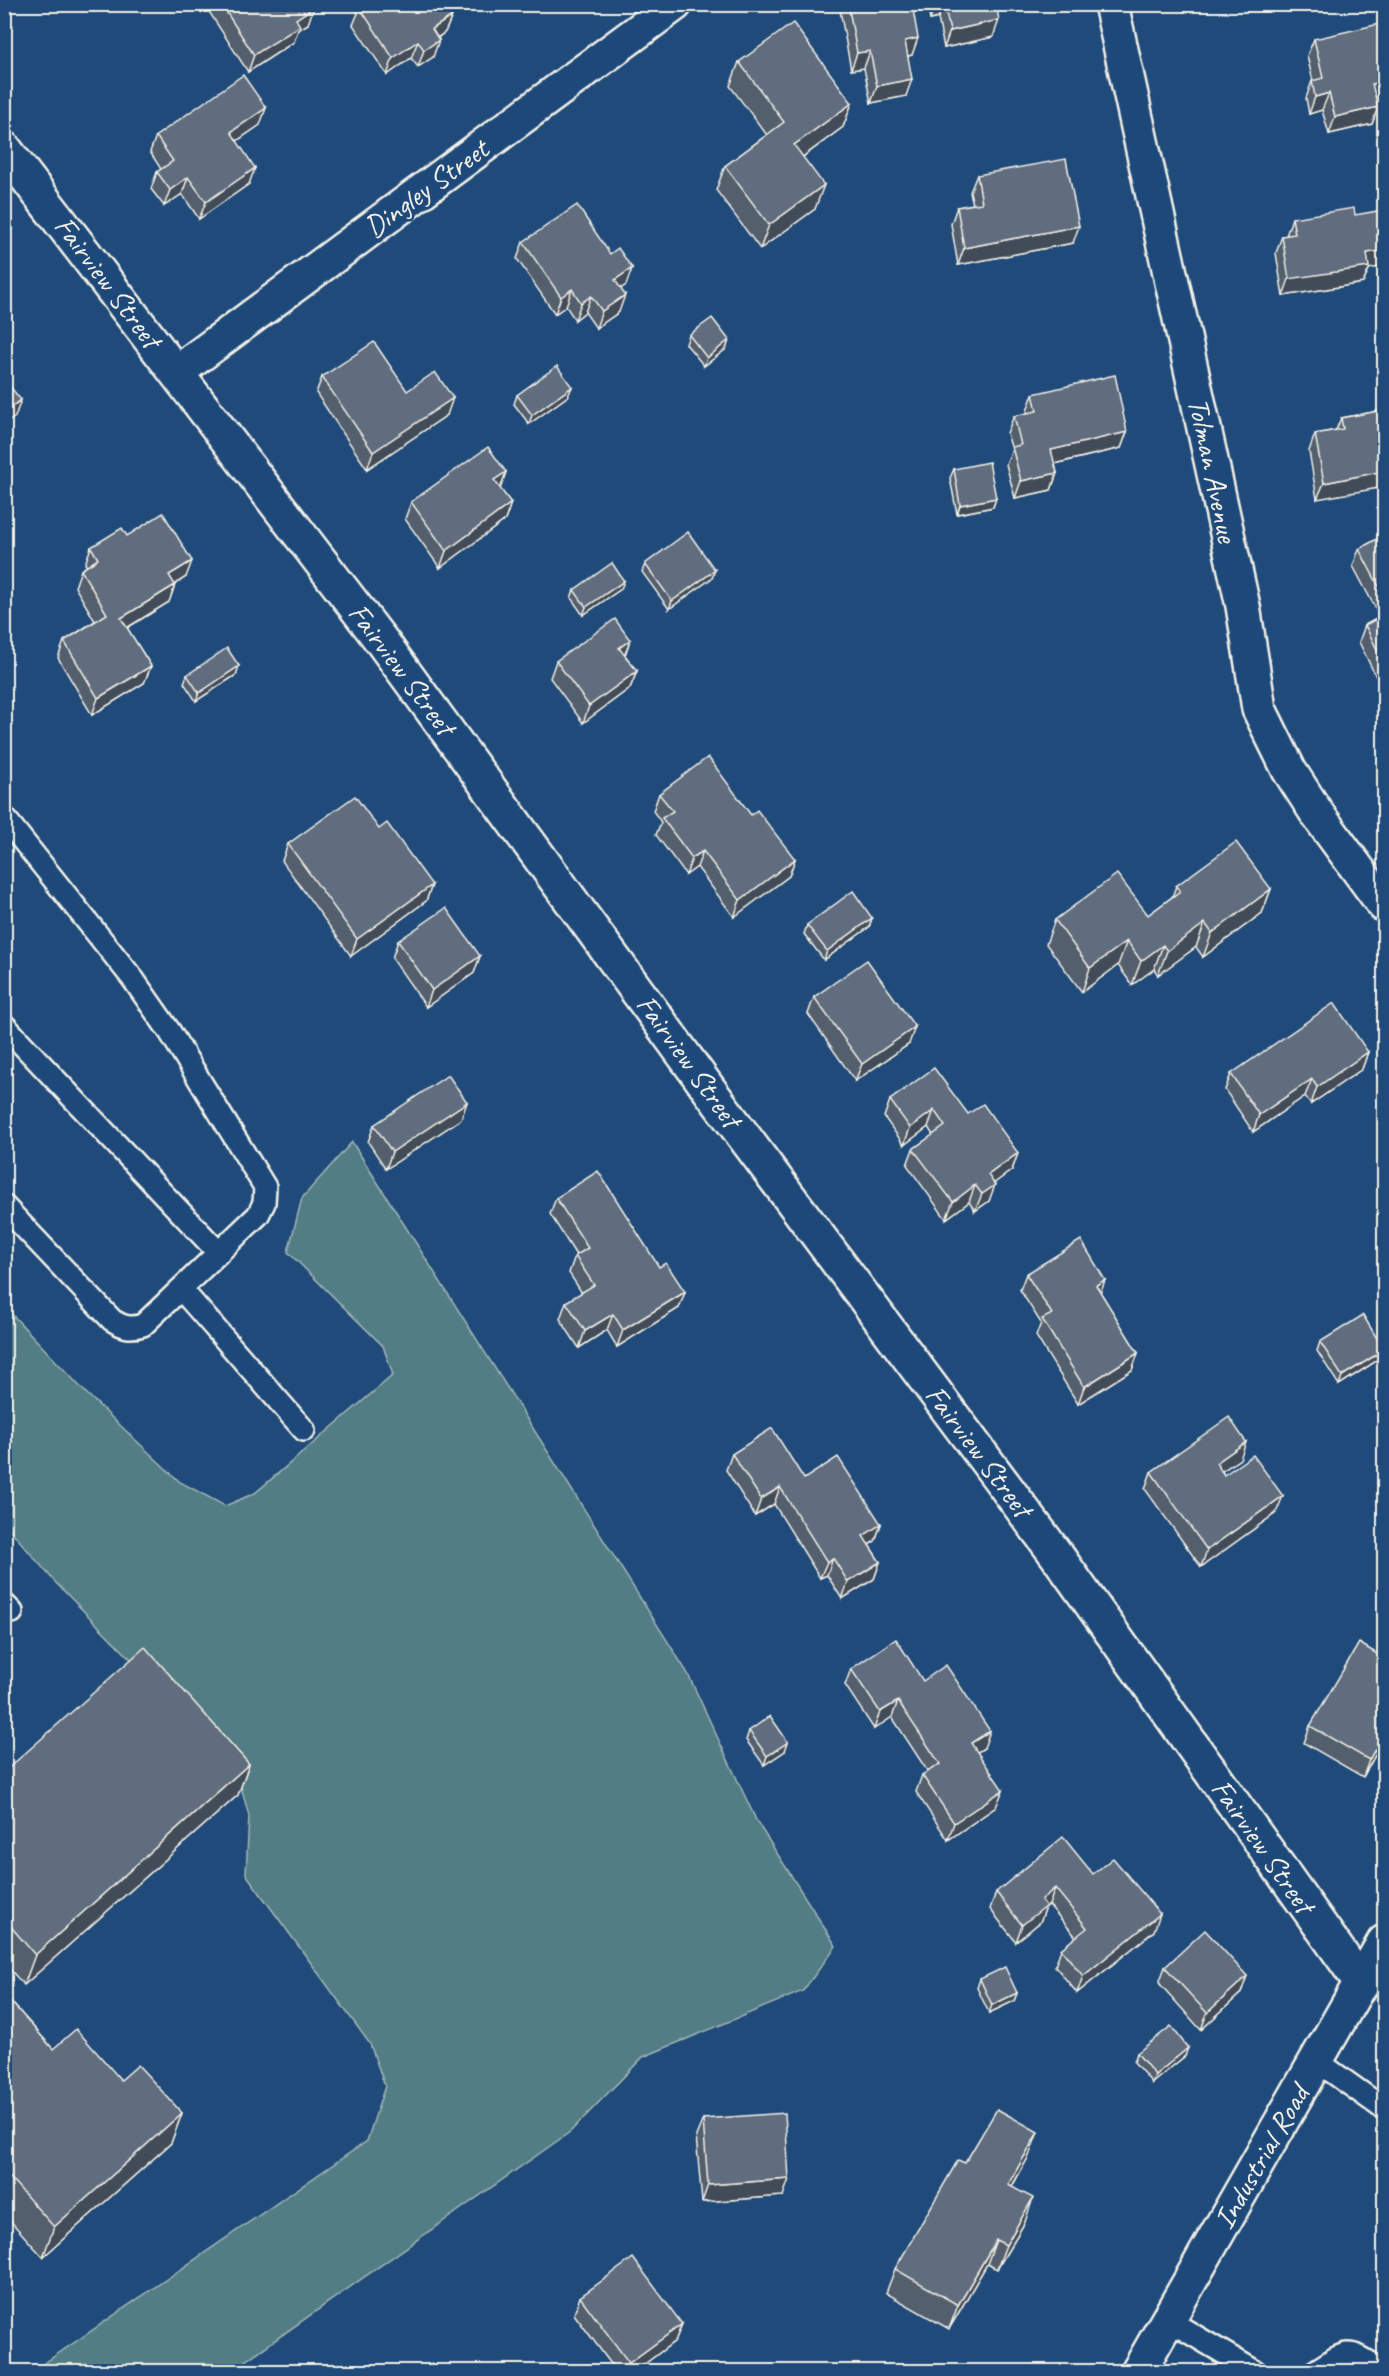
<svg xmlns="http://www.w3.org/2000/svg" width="1389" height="2376" font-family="Caveat,sans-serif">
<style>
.green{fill:#527d85;stroke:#a3b7b6;stroke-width:1.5}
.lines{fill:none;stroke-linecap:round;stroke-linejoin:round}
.lane-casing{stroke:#f4f1e8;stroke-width:26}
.street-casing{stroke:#f4f1e8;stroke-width:38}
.secondary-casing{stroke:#f4f1e8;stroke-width:38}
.lane{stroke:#1f4a7a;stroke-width:21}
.street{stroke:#1f4a7a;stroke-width:33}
.secondary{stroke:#1f4a7a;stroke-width:33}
.wall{fill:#535e6d;stroke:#f4f1e8;stroke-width:1.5}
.shaded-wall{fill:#434c59;stroke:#f4f1e8;stroke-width:1.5}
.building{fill:#606d7f;stroke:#f4f1e8;stroke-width:1.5}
.labels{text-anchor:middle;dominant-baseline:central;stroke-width:5;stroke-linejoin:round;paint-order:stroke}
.street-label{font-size:30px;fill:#f4f1e8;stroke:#1f4a7a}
</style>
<rect width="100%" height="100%" fill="#1f4a7a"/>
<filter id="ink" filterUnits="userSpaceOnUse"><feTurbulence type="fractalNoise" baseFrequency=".0167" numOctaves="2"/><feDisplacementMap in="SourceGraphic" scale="12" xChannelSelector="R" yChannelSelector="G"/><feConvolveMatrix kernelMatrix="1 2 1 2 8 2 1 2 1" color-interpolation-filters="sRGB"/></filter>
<g filter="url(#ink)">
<polygon class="green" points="352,1142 687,1672 757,1822 836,1946 803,1991 643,2057 570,2132 231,2371 33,2371 367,2141 385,2086 370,2044 246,1874 249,1816 235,1765 55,1582 5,1524 4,1306 87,1394 180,1482 225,1506 255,1493 393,1375 383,1346 288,1252 302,1198"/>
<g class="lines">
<defs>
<g id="lane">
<path d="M4 817 133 979 170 1032 265 1187 264 1203 258 1215 143 1325C130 1329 123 1327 112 1320L4 1206"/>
<polyline points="4,1025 218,1252"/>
<polyline points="181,1289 304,1430"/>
<polyline points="4,1604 12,1612"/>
<polyline points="1317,2061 1384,2109"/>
<polyline points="1168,2320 1256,2372"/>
<path d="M1314 2372C1352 2347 1346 2349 1384 2371"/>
</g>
<g id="street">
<polyline points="4,148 383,643 716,1099 1058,1557 1362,1984"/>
<polyline points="177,372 675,4"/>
</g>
<g id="secondary">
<polyline points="1111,4 1243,606 1259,709 1289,770 1318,815 1384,905"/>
<polyline points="1138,2372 1384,1942"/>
</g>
</defs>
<use href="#lane" class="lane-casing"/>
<use href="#street" class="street-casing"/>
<use href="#secondary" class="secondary-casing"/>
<use href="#lane" class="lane"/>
<use href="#street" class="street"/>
<use href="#secondary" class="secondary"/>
</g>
<g class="wall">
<polygon points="4,4 15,4 8,10 4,6"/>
<polygon points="207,4 312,4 308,24 298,30 294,42 248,72 206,7"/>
<polygon points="352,4 444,4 452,16 445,32 438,38 433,57 418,67 411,58 387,75 353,25 358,13"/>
<polygon points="842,4 912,4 912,55 908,56 906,96 871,103 864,68 851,70 840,10"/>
<polygon points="927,4 996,4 993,37 944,48 938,18 930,20"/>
<polygon points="1314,39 1384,96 1376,98 1378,107 1372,124 1329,134 1322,110 1309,114 1306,98 1312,81 1313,81 1307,56"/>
<polygon points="739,62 852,103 843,127 803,157 815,209 760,249 716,190 725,166 767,135 730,86"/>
<polygon points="260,125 237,141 249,184 199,219 182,194 164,206 151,189 157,172 161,169 150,152 156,136"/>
<polygon points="977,175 1073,243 958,265 951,224 957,207 973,204 970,192"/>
<polygon points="1355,215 1369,269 1363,283 1283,296 1276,253 1282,236 1286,236 1292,218"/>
<polygon points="523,242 610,254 632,268 626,285 621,288 619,312 596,328 585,312 575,320 566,306 555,314 517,259"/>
<polygon points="689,335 729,340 726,349 704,366 686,344"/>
<polygon points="322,377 447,415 367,469 316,393"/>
<polygon points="1033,394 1127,432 1121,448 1055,464 1057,473 1051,490 1015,498 1006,464 1012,450 1007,433 1014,416 1028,413 1027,411"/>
<polygon points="517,395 568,396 529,424 514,404"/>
<polygon points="1384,410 1317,499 1309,451 1315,434 1336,430 1341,418"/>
<polygon points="954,469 996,498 993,507 957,514 950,478"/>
<polygon points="506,472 500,489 511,503 505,520 440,568 405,519 411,502"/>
<polygon points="1384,535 1384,610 1378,613 1353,566 1359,549"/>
<polygon points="127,536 186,577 175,584 169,602 127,628 151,666 144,683 92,715 58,658 64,641 95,621 75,587 81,570 87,566 85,564 91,547"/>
<polygon points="645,564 712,578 669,609 642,572"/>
<polygon points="621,589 583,615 571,598 574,590"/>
<polygon points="1384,615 1384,693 1359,642 1365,625"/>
<polygon points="630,640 625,655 637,671 630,688 583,723 550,678 556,661"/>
<polygon points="187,675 236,675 196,701 184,683"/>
<polygon points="659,794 751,815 795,859 789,876 734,917 697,867 686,875 656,835 661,822 653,811"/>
<polygon points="379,829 432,885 426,901 351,956 282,861 288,844"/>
<polygon points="1176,886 1271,889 1262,913 1203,957 1196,947 1158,975 1154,969 1132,985 1118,965 1082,992 1046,944 1055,920 1148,915 1172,897"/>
<polygon points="872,918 869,927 824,960 804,934 807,925"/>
<polygon points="398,941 480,956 474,973 426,1007 392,958"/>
<polygon points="814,997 909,1044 855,1081 808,1014"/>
<polygon points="1368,1052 1362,1069 1311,1104 1305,1096 1253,1132 1225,1090 1231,1074"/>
<polygon points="890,1100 968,1114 1018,1153 1012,1170 994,1183 989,1201 975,1211 969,1202 946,1219 907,1165 913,1149 933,1135 928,1127 904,1145 884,1117"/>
<polygon points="467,1102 461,1119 386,1169 368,1142 374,1125"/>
<polygon points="556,1198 659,1267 685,1292 679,1308 617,1347 607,1330 579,1348 560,1319 566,1302 582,1293 569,1273 575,1256 576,1255 550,1214"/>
<polygon points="1026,1274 1105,1280 1100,1292 1138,1353 1132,1370 1078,1404 1036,1336 1041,1323 1020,1290"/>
<polygon points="1320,1342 1381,1358 1339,1385 1317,1351"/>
<polygon points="732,1454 804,1479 881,1524 875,1541 869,1545 880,1562 874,1579 842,1599 827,1575 820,1578 774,1504 755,1516 726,1470"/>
<polygon points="1240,1459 1222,1471 1224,1475 1276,1513 1201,1567 1145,1489 1151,1472"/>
<polygon points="1384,1658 1384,1739 1363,1777 1304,1743 1310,1726"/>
<polygon points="851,1669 923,1681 984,1748 977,1752 996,1807 948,1840 916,1792 922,1775 928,1772 892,1717 874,1729 845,1685"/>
<polygon points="749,1731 785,1751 764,1765 746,1740"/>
<polygon points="249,1764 238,1795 24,1985 4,1963 4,1772"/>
<polygon points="1093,1874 1154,1931 1077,1993 1055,1966 1061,1949 1076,1937 1049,1905 1046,1907 1040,1922 1016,1942 990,1909 996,1892"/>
<polygon points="1165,1967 1241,1993 1201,2030 1159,1983"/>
<polygon points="980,1979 1017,1993 1014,2001 989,2013 977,1988"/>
<polygon points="4,1994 53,2049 121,2080 182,2113 171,2143 43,2257 4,2214"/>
<polygon points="1137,2053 1185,2056 1152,2083 1134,2062"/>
<polygon points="703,2119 783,2196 702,2202 696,2136"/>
<polygon points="1029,2156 1012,2187 1025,2222 997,2269 987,2264 949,2329 886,2293 895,2269 965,2163"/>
<polygon points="580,2297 682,2324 675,2341 634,2372 617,2372 574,2314"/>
</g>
<g class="shaded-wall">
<polygon points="10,4 15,4 8,10"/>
<polygon points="935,4 943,4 938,18 930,20"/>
<polygon points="314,7 308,24 298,30 294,42 248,72 254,55 296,19"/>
<polygon points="452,16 445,32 426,46 432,29"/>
<polygon points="999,20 993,37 944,48 950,31"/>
<polygon points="918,38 912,55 898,58 905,41"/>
<polygon points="439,40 433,57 418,67 424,50"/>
<polygon points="418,41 411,58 387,75 393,58"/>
<polygon points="870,51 864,68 851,70 857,53"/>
<polygon points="912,79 906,96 871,103 877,86"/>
<polygon points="1384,81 1384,96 1366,100 1372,84"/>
<polygon points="1329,93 1322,110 1309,114 1315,97"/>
<polygon points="852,103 843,127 786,169 794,145"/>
<polygon points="1378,107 1372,124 1329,134 1335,117"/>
<polygon points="266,108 260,125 225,149 231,132"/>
<polygon points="255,168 249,184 199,219 206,202"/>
<polygon points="188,177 182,194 164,206 170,190"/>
<polygon points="824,185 815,209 760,249 769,225"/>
<polygon points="1079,226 1073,243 958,265 964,248"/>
<polygon points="1384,250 1384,266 1369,269 1363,283 1283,296 1289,279 1367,253"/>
<polygon points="632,268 626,285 609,297 615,280"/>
<polygon points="572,289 566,306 555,314 561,297"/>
<polygon points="625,295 619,312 596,328 602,311"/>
<polygon points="591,296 585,312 575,320 581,303"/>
<polygon points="729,340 726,349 704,366 707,358"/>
<polygon points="572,387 568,396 529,424 532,415"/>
<polygon points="453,398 447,415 367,469 373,452"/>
<polygon points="21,400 15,417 4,425 4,412"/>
<polygon points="1127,432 1121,448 1045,466 1051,450"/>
<polygon points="1384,471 1384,487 1317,499 1324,483"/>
<polygon points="506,472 500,489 494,480"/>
<polygon points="1057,473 1051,490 1015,498 1021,481"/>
<polygon points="996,498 993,507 957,514 960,505"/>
<polygon points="511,503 505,520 440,568 446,551"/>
<polygon points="192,561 186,577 163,592 169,575"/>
<polygon points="715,570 712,578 669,609 672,601"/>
<polygon points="624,581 621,589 583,615 586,607"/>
<polygon points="175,585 169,602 115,635 121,618"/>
<polygon points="1384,596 1384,610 1378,613"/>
<polygon points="630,640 624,657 619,648"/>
<polygon points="151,666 144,683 92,715 98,698"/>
<polygon points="239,666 236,675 196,701 199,693"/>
<polygon points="637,671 630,688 583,723 589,706"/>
<polygon points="703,851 697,867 686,875 692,858"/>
<polygon points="795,859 789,876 734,917 740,900"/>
<polygon points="432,885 426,901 351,956 357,939"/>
<polygon points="1271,889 1262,913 1203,957 1212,933"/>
<polygon points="872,918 869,927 824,960 827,951"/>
<polygon points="1205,923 1196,947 1158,975 1167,951"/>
<polygon points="1127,941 1118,965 1082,992 1090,968"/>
<polygon points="1163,945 1154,969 1132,985 1141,961"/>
<polygon points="480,956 474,973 426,1007 432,990"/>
<polygon points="915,1027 909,1044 855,1081 862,1064"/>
<polygon points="1368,1052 1362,1069 1311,1104 1317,1087"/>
<polygon points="1312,1079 1305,1096 1253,1132 1259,1115"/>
<polygon points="467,1102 461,1119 386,1169 392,1152"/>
<polygon points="934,1110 928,1127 904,1145 910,1128"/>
<polygon points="1018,1153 1012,1170 982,1192 988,1175"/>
<polygon points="975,1185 969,1202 946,1219 953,1202"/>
<polygon points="995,1185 989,1201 975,1211 982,1194"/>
<polygon points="1105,1280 1099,1296 1096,1285"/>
<polygon points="685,1292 679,1308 617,1347 623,1330"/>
<polygon points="613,1314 607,1330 579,1348 585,1331"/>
<polygon points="1384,1350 1381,1358 1339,1385 1342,1376"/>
<polygon points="1138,1353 1132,1370 1078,1404 1084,1387"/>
<polygon points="1246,1442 1240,1459 1210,1479 1216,1463"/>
<polygon points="780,1487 774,1504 755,1516 761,1499"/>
<polygon points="1283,1496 1276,1513 1201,1567 1207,1550"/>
<polygon points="881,1524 875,1541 857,1552 863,1536"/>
<polygon points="833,1558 827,1575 820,1578 827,1562"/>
<polygon points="880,1562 874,1579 842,1599 848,1582"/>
<polygon points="898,1701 892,1717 874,1729 880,1712"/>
<polygon points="990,1731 984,1748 965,1760 971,1743"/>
<polygon points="1384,1733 1384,1739 1363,1777 1369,1760"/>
<polygon points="788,1742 785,1751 764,1765 767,1756"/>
<polygon points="249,1764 238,1795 24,1985 35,1955"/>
<polygon points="1003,1790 996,1807 948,1840 954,1823"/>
<polygon points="1055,1888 1049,1905 1046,1907 1040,1922 1016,1942 1022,1925 1041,1900"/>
<polygon points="1160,1914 1154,1931 1077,1993 1083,1976"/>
<polygon points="1247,1976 1241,1993 1201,2030 1207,2013"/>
<polygon points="1017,1993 1014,2001 989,2013 992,2005"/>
<polygon points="1188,2048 1185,2056 1152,2083 1155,2075"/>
<polygon points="182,2113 171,2143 43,2257 54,2227"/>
<polygon points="1038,2132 1029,2156 999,2209 1008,2185"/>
<polygon points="789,2179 783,2196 702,2202 708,2185"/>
<polygon points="1033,2198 1025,2222 997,2269 1006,2245"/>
<polygon points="996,2240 987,2264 949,2329 958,2305"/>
<polygon points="682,2324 675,2341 634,2372 626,2372 629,2363"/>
</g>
<g class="building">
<polygon points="221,4 312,4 314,7 296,19 300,26 254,55"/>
<polygon points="365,4 444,4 452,16 432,29 439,40 424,50 418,41 393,58 360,8"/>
<polygon points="848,4 912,4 918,38 905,41 912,79 877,86 870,51 857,53"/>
<polygon points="944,4 996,4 999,20 950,31"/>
<polygon points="793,23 852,103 794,145 824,185 769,225 725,166 784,122 739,62"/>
<polygon points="1384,23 1384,81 1372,84 1378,107 1335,117 1329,93 1315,97 1312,81 1323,78 1314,39"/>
<polygon points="243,75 266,108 231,132 255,168 206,202 188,177 170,190 157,172 173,161 156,136"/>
<polygon points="1066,159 1079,226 964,248 957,207 982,203 977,175"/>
<polygon points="577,205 610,254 618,248 632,268 615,280 625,295 602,311 591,296 581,303 572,289 561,297 523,242"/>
<polygon points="1354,208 1355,215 1384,210 1384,250 1367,253 1369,267 1289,279 1282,236 1295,234 1292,218"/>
<polygon points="712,318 729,340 707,358 689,335"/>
<polygon points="374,342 407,391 435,372 453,398 373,452 322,377"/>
<polygon points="557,366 572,387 532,415 517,395"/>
<polygon points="1115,375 1127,432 1051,450 1057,473 1021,481 1012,447 1021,445 1014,416 1037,411 1033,394"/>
<polygon points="4,379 21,400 4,412"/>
<polygon points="1384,410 1384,471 1324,483 1315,434 1343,429 1341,418"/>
<polygon points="488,447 506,472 494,480 511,503 446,551 411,502"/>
<polygon points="989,462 996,498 960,505 954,469"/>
<polygon points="163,513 192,561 169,575 175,585 121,618 151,666 98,698 64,641 107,614 81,570 98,559 91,547 122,528 127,536"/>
<polygon points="688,532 715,570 672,601 645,564"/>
<polygon points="1384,535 1384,596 1359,549"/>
<polygon points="612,563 624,581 586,607 574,590"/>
<polygon points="1384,615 1384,664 1365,625"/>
<polygon points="615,619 630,640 619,648 637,671 589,706 556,661"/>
<polygon points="227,648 239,666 199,693 187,675"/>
<polygon points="708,757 751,815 757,810 795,859 740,900 703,851 692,858 662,818 673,811 659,794"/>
<polygon points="355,796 379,829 387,823 432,885 357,939 288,844"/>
<polygon points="1236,842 1271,889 1212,933 1205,923 1167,951 1163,945 1141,961 1127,941 1090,968 1055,920 1117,874 1148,915 1180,891 1176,886"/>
<polygon points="853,891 872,918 827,951 807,925"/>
<polygon points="446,908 480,956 432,990 398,941"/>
<polygon points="867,960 915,1027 862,1064 814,997"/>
<polygon points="1334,1003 1368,1052 1317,1087 1312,1079 1259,1115 1231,1074"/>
<polygon points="934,1068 968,1114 983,1104 1018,1153 988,1175 995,1185 982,1194 975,1185 953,1202 913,1149 945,1126 934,1110 910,1128 890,1100"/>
<polygon points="448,1075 467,1102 392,1152 374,1125"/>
<polygon points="598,1171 659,1267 666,1263 685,1292 623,1330 613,1314 585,1331 566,1302 594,1285 575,1256 588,1248 556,1198"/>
<polygon points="1081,1240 1105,1280 1096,1285 1138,1353 1084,1387 1042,1319 1052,1314 1026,1274"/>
<polygon points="1363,1315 1384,1350 1342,1376 1320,1342"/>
<polygon points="1229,1417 1246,1442 1216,1463 1224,1475 1253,1455 1283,1496 1207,1550 1151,1472"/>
<polygon points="772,1428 804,1479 838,1457 881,1524 863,1536 880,1562 848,1582 833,1558 827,1562 780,1487 761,1499 732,1454"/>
<polygon points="896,1639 923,1681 946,1665 990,1731 971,1743 1003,1790 954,1823 922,1775 940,1764 898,1701 880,1712 851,1669"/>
<polygon points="1359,1643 1384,1658 1384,1733 1369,1760 1310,1726"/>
<polygon points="145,1647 249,1764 35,1955 7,1922 4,1924 4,1772"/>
<polygon points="770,1716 788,1742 767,1756 749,1731"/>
<polygon points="1063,1837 1093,1874 1113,1858 1160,1914 1083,1976 1061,1949 1087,1928 1055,1888 1041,1900 1046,1906 1022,1925 996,1892"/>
<polygon points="1205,1930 1247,1976 1207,2013 1165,1967"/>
<polygon points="1005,1967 1017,1993 992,2005 980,1979"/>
<polygon points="4,1994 53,2049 76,2029 121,2080 138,2065 182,2113 54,2227 4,2171"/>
<polygon points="1171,2026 1188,2048 1155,2075 1137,2053"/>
<polygon points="997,2109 1038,2132 1008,2185 1033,2198 1006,2245 996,2240 958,2305 895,2269 958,2160 965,2163"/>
<polygon points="785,2113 789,2179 708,2185 703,2119"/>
<polygon points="633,2258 682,2324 629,2363 580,2297"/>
</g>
</g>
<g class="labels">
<g class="street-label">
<text transform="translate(426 188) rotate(-36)">Dingley Street</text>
<text transform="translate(108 282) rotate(53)">Fairview Street</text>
<text transform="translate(1213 470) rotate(78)">Tolman Avenue</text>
<text transform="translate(402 669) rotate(53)">Fairview Street</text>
<text transform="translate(689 1061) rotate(54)">Fairview Street</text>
<text transform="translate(979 1451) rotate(53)">Fairview Street</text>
<text transform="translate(1263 1846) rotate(55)">Fairview Street</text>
<text transform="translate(1261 2157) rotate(-60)">Industrial Road</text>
</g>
</g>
<rect width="1389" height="2376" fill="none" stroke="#1f4a7a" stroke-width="24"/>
<rect x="12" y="12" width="1365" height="2352" fill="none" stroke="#f4f1e8" stroke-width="2" filter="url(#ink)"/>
</svg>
